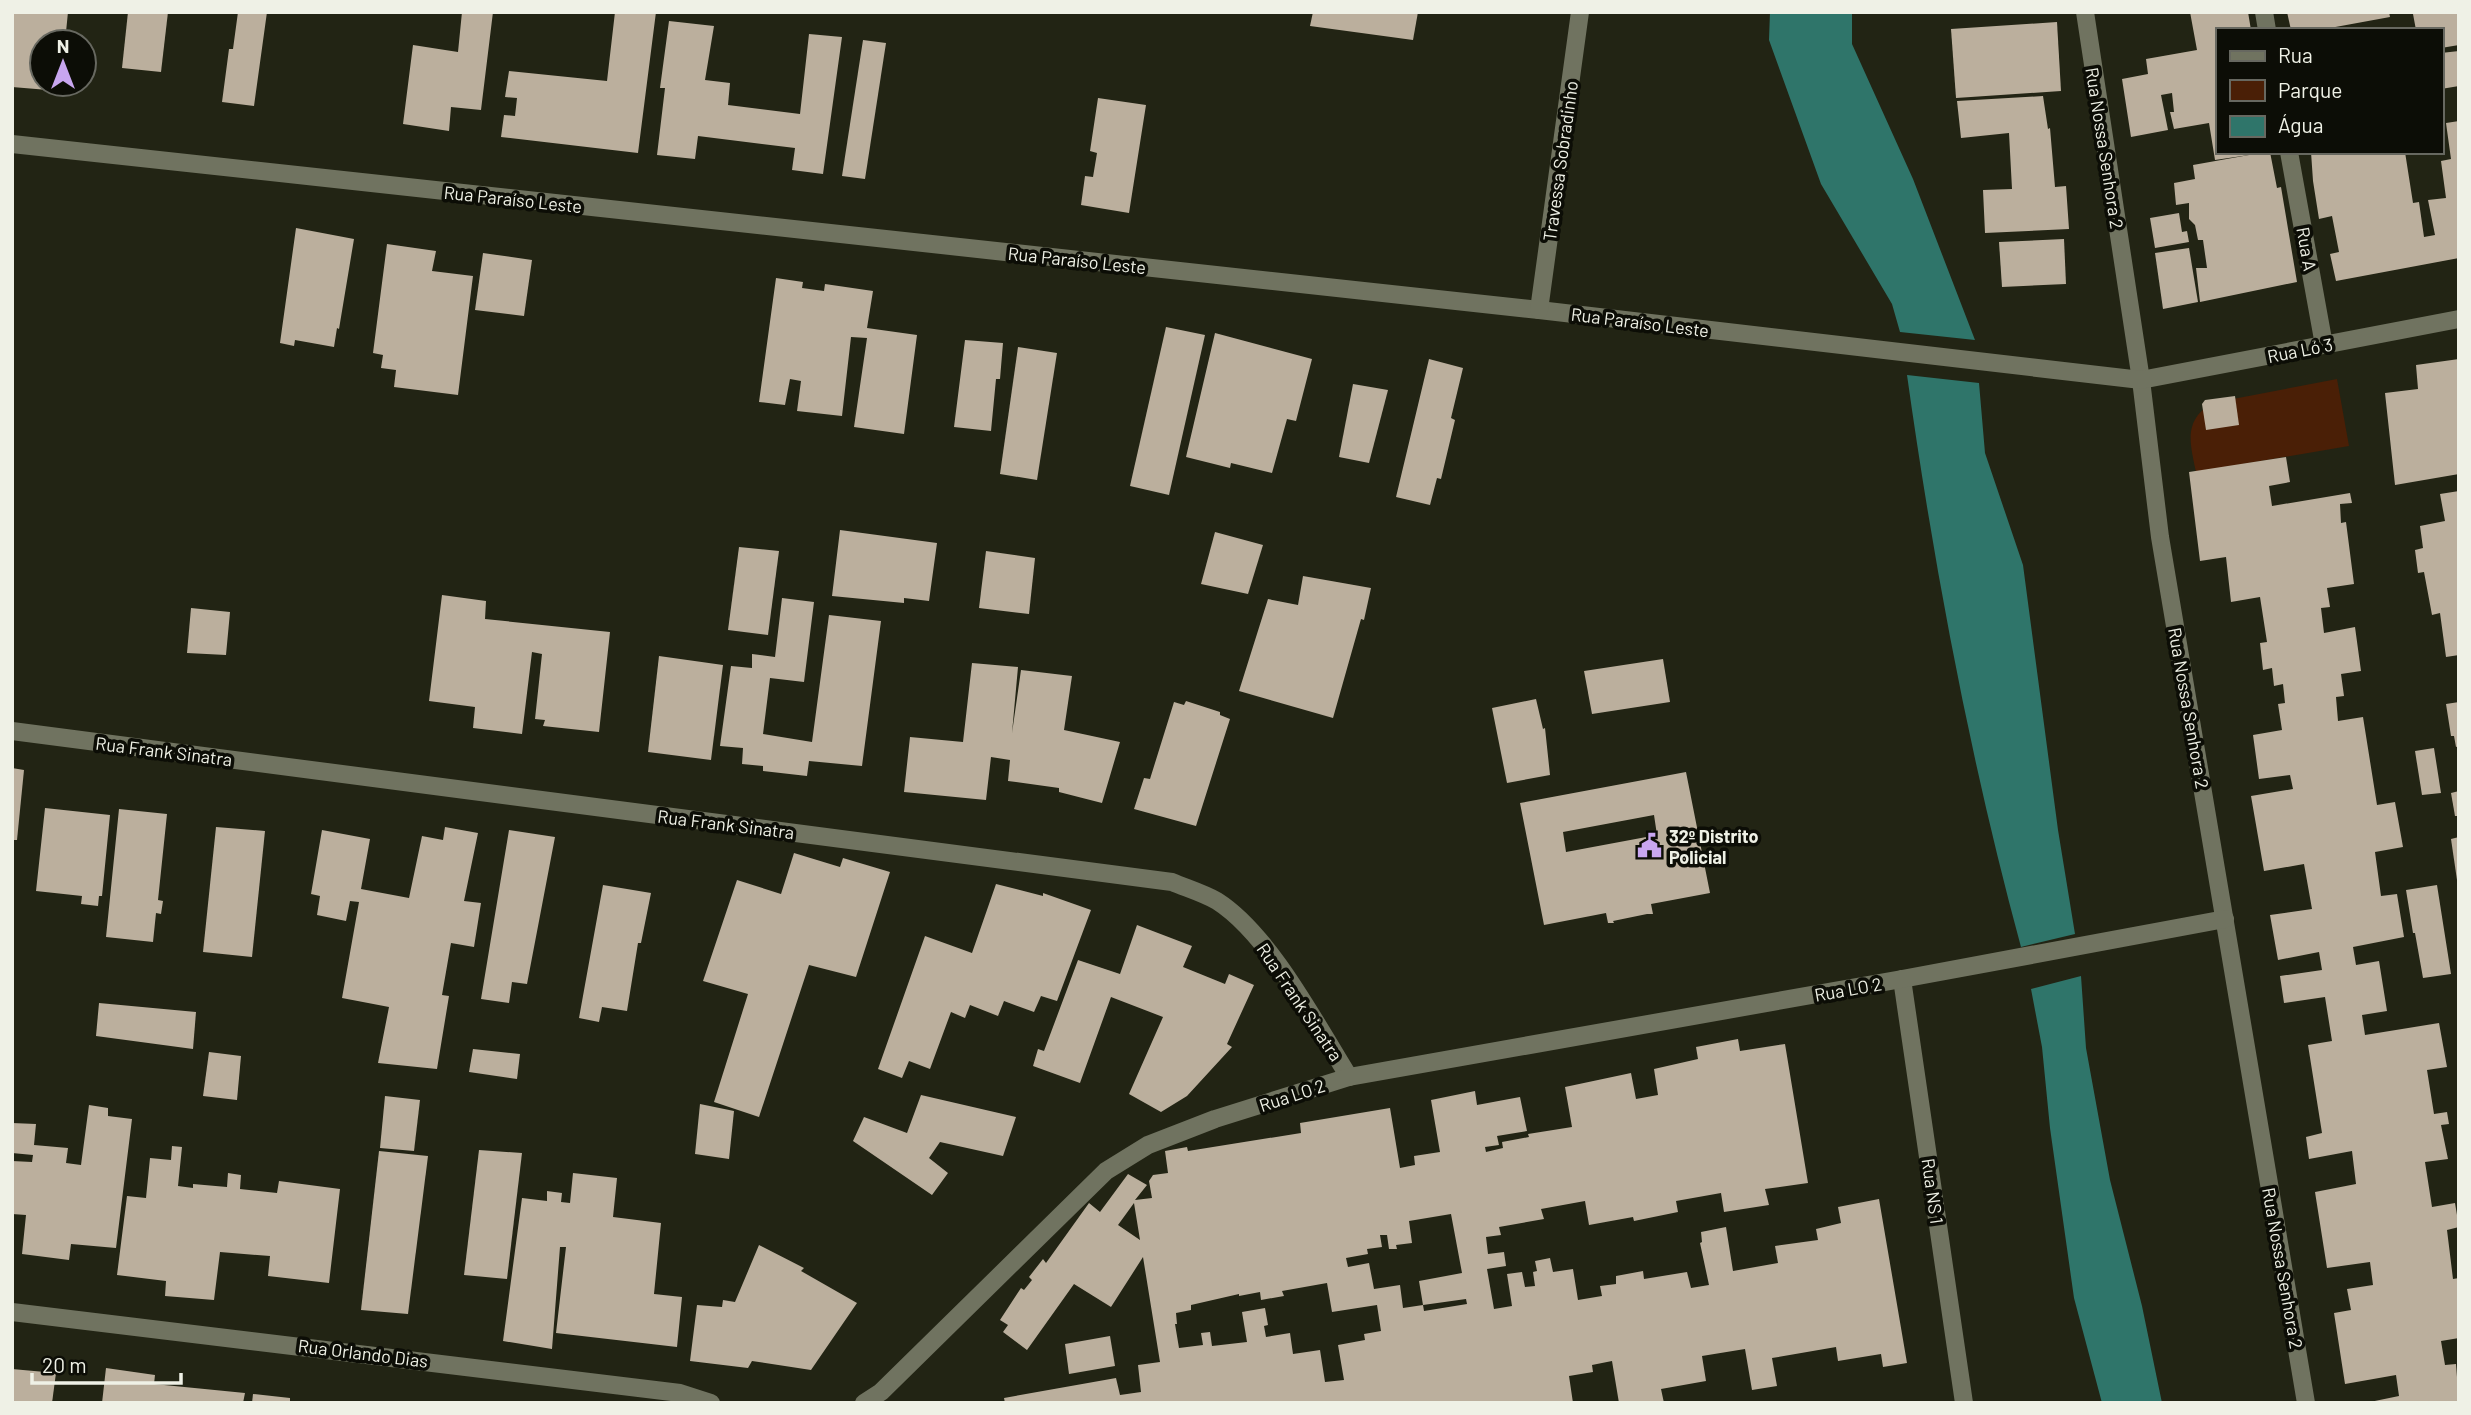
<svg xmlns="http://www.w3.org/2000/svg" width="2471" height="1415" font-family="Barlow,sans-serif">
<style>
.green{fill:#4a1f06}
.water{fill:#2f756a}
.building{fill:#bbaf9d;fill-rule:evenodd}
.lines{fill:none;stroke-linecap:round;stroke-linejoin:round}
.minor{stroke:#707360;stroke-width:18}
.labels{text-anchor:middle;dominant-baseline:central;stroke-width:7;stroke-linejoin:round;paint-order:stroke}
.street-label{font-size:18px;fill:#eff1e6;stroke:#0c0d06}
.poi-label{font-size:18px;font-weight:bold;fill:#eff1e6;stroke:#0c0d06;text-anchor:start}
</style>
<rect width="100%" height="100%" fill="#222414"/>
<path class="green" d="M2337 379 2349 446 2196 472C2190 443 2183 421 2212 403Z"/>
<g class="water">
<polygon points="1770,12 1852,12 1852,44 1913,179 1975,340 1900,332 1892,304 1821,184 1769,40"/>
<path d="M1907 375 1979 383 1985 453 2023 565 2058 830 2075 934 2021 947C1970 759 1934 567 1907 375Z"/>
<polygon points="2081,976 2086,1048 2110,1180 2142,1306 2162,1403 2102,1403 2074,1298 2050,1128 2042,1047 2031,989"/>
</g>
<g class="building">
<polygon points="12,12 68,12 65,42 42,42 42,84 61,84 60,91 12,87"/>
<polygon points="128,12 168,12 161,72 122,68"/>
<polygon points="238,12 267,12 254,106 222,102 229,49 233,49"/>
<polygon points="462,12 493,12 481,110 451,107 449,131 403,124 413,45 458,52"/>
<polygon points="615,12 656,12 638,153 501,137 504,115 515,116 517,98 505,97 509,71 607,81"/>
<polygon points="1313,12 1418,12 1413,40 1310,26"/>
<polygon points="2190,12 2248,12 2251,30 2217,30 2217,152 2270,152 2277,188 2281,187 2297,282 2200,302 2196,268 2207,268 2203,240 2198,240 2195,225 2189,219 2189,203 2176,205 2174,183 2195,179 2193,165 2249,155 2215,160 2209,123 2174,129 2170,112 2174,112 2172,93 2161,95 2168,130 2131,137 2122,79 2148,74 2146,59 2197,50"/>
<polygon points="2287,12 2389,12 2390,17 2319,30 2291,30"/>
<polygon points="2424,12 2459,12 2459,45 2441,48 2441,30 2416,30 2413,14"/>
<polygon points="669,21 714,26 705,80 730,83 728,105 800,114 809,34 842,37 823,174 792,170 795,148 698,136 695,159 657,155 665,88 660,88"/>
<polygon points="2057,22 2061,91 1956,98 1951,29"/>
<polygon points="863,40 886,43 865,179 842,176"/>
<polygon points="2459,51 2459,86 2441,89 2441,53"/>
<polygon points="2043,96 2048,129 2050,128 2055,187 2066,186 2069,229 1985,233 1983,190 2012,189 2009,133 1961,138 1957,101"/>
<polygon points="1098,98 1146,105 1129,213 1081,205 1085,176 1093,177 1097,153 1090,151"/>
<polygon points="2459,121 2459,258 2336,281 2330,254 2339,252 2332,216 2319,219 2313,181 2311,152 2405,152 2413,203 2419,202 2424,237 2435,235 2428,200 2446,198 2441,161 2451,159 2446,123"/>
<polygon points="2179,213 2182,232 2187,231 2189,242 2155,248 2150,218"/>
<polygon points="296,228 354,239 339,329 337,328 334,347 295,340 294,346 280,343"/>
<polygon points="2064,239 2066,284 2002,287 1999,242"/>
<polygon points="387,244 436,251 432,271 473,276 458,395 394,387 396,370 381,368 383,355 373,353"/>
<polygon points="2189,248 2198,302 2163,309 2155,253"/>
<polygon points="483,253 532,260 524,316 475,310"/>
<polygon points="776,278 803,282 802,288 824,291 825,284 873,291 867,328 917,335 904,434 854,427 867,338 851,337 842,416 797,411 801,381 790,379 785,405 759,402"/>
<polygon points="1166,327 1205,335 1169,495 1130,486"/>
<polygon points="1215,333 1312,359 1296,421 1287,419 1272,473 1231,463 1230,468 1186,457"/>
<polygon points="965,340 1003,343 1000,379 996,379 991,431 954,427"/>
<polygon points="1018,347 1057,353 1037,480 1000,474"/>
<polygon points="1429,359 1463,368 1451,418 1455,420 1441,479 1437,478 1430,505 1396,497"/>
<polygon points="2459,359 2459,474 2395,485 2385,393 2418,389 2416,365"/>
<polygon points="1353,384 1388,390 1369,463 1339,457"/>
<polygon points="2235,396 2239,425 2206,430 2202,404 2205,400"/>
<polygon points="2286,457 2290,482 2269,486 2272,506 2350,493 2352,503 2340,504 2341,523 2346,522 2354,584 2327,588 2330,607 2321,608 2324,633 2355,627 2361,671 2341,674 2344,696 2336,697 2338,721 2363,717 2377,805 2395,802 2403,847 2375,852 2381,896 2397,894 2404,937 2353,947 2356,965 2379,961 2387,1011 2362,1015 2365,1035 2439,1023 2447,1067 2427,1070 2434,1114 2447,1112 2449,1124 2441,1125 2448,1159 2425,1162 2432,1207 2455,1203 2459,1227 2447,1230 2453,1279 2459,1278 2459,1338 2441,1341 2445,1365 2456,1364 2459,1403 2365,1403 2399,1396 2396,1375 2345,1384 2334,1313 2351,1310 2347,1289 2373,1285 2370,1262 2327,1268 2315,1192 2356,1184 2352,1151 2309,1159 2306,1137 2322,1133 2308,1045 2332,1041 2325,997 2284,1003 2280,976 2322,970 2319,952 2278,960 2270,915 2312,909 2304,864 2264,871 2251,796 2293,789 2290,775 2259,779 2253,735 2282,730 2278,704 2285,703 2283,684 2274,686 2272,668 2263,670 2260,643 2267,642 2260,597 2231,602 2226,557 2200,561 2189,472"/>
<polygon points="2459,491 2459,655 2446,657 2440,613 2432,615 2424,572 2418,573 2415,550 2423,548 2420,526 2445,521 2440,494"/>
<polygon points="840,530 937,543 929,601 904,598 904,603 832,596"/>
<polygon points="1215,532 1263,545 1248,594 1201,584"/>
<polygon points="739,547 779,551 768,635 728,630"/>
<polygon points="986,551 1035,558 1029,614 979,608"/>
<polygon points="1303,576 1371,588 1364,620 1361,619 1333,718 1239,691 1268,599 1298,605"/>
<polygon points="442,595 486,601 485,619 610,632 599,732 543,726 545,720 535,719 542,654 532,652 522,734 473,728 475,707 429,701"/>
<polygon points="782,598 814,602 804,682 770,678 763,734 812,742 829,615 881,621 862,766 809,761 807,776 763,771 763,766 742,764 743,748 720,746 731,666 752,668 752,654 775,657"/>
<polygon points="191,608 230,612 226,655 187,653"/>
<polygon points="659,656 723,665 711,760 648,752"/>
<polygon points="1663,659 1670,702 1592,714 1584,671"/>
<polygon points="972,663 1018,667 1012,733 1021,670 1072,676 1064,730 1120,742 1102,803 1059,792 1059,788 1008,781 1010,760 991,757 986,800 904,792 910,737 963,742"/>
<polygon points="1536,699 1543,729 1545,728 1550,775 1507,783 1492,708"/>
<polygon points="1186,701 1220,712 1220,715 1230,719 1196,826 1134,809 1144,778 1150,779 1174,702 1184,705"/>
<polygon points="2459,702 2459,746 2456,747 2454,736 2451,736 2446,704"/>
<polygon points="2434,748 2441,793 2422,795 2415,751"/>
<polygon points="12,768 24,770 17,840 12,840"/>
<path d="M1686 772 1710 893 1651 904 1653 914H1647L1613 921 1614 923H1608L1606 913 1544 925 1520 803ZM1654 815 1657 835 1566 852 1563 832Z"/>
<polygon points="2459,791 2459,816 2455,816 2451,793"/>
<polygon points="45,808 110,815 102,896 99,896 98,906 81,904 82,896 36,891"/>
<polygon points="119,809 167,814 158,900 163,901 161,914 156,913 153,942 106,937"/>
<polygon points="216,827 265,831 252,957 203,952"/>
<polygon points="445,827 478,833 464,901 481,903 474,947 451,943 442,995 449,996 437,1069 378,1063 389,1007 342,998 359,902 350,901 346,921 317,915 320,896 311,894 322,830 370,839 361,889 409,898 422,836 443,840"/>
<polygon points="509,830 555,837 527,984 512,982 509,1003 481,999"/>
<polygon points="2459,837 2459,880 2457,880 2451,839"/>
<polygon points="794,853 840,867 843,858 890,872 856,977 809,965 759,1117 714,1102 748,994 703,981 737,880 781,894"/>
<polygon points="996,884 1043,896 1043,893 1091,910 1057,1001 1041,996 1034,1012 1004,1001 998,1016 970,1005 965,1018 951,1012 930,1069 909,1061 902,1078 878,1069 925,936 972,953"/>
<polygon points="603,885 651,893 641,943 638,943 627,1011 602,1007 599,1022 579,1018"/>
<polygon points="2437,885 2451,974 2423,978 2415,933 2413,933 2406,890"/>
<polygon points="1137,925 1192,946 1183,967 1225,984 1229,974 1254,985 1227,1044 1232,1047 1187,1096 1161,1112 1129,1094 1163,1017 1111,997 1080,1083 1033,1066 1038,1049 1044,1051 1078,960 1120,974"/>
<polygon points="99,1003 196,1012 193,1049 96,1036"/>
<path d="M1738 1039 1740 1051 1785 1044 1808 1183 1765 1189 1769 1205 1724 1212 1721 1193 1676 1201 1678 1212 1634 1221 1633 1217 1589 1225 1585 1201 1541 1209 1544 1219 1499 1227 1501 1235 1486 1237 1488 1254 1504 1252 1506 1266 1487 1269 1494 1309 1512 1306 1507 1274 1522 1272 1525 1287 1535 1286 1533 1272 1537 1271 1535 1261 1550 1258 1553 1272 1573 1269 1578 1300 1602 1296 1600 1286 1616 1284V1276L1643 1271 1644 1279 1687 1272 1691 1288 1709 1285 1700 1243 1702 1242 1701 1232 1726 1227 1733 1271 1778 1263 1775 1246 1818 1240 1816 1229 1841 1223 1838 1207 1879 1199 1907 1363 1883 1367 1881 1354 1838 1361 1836 1347 1772 1358 1777 1386 1752 1390 1745 1349 1702 1356 1706 1381 1661 1389 1664 1403H1619L1612 1361 1592 1365 1593 1372 1569 1376 1573 1403H1005L1004 1398 1116 1378 1120 1395 1141 1392 1138 1365 1160 1362 1143 1257 1111 1307 1074 1284 1027 1350 1003 1332 1008 1325 1000 1320 1021 1288 1024 1290 1032 1280 1029 1277 1043 1259 1046 1263 1089 1203 1100 1212 1128 1174 1147 1185 1135 1200 1152 1198 1149 1181 1153 1175 1168 1173 1165 1151 1187 1147 1188 1151 1301 1133 1300 1123 1390 1108 1400 1168 1415 1165 1414 1156 1440 1152 1431 1100 1475 1091 1477 1105 1520 1097 1527 1131 1497 1136 1499 1145 1485 1147 1486 1152 1503 1148 1502 1142 1529 1137 1528 1134 1572 1127 1565 1087 1631 1073 1636 1099 1658 1095 1654 1069 1698 1059 1696 1047ZM1134 1203 1140 1240 1118 1225ZM1451 1214 1462 1273 1419 1281 1423 1305 1403 1308 1400 1285 1374 1289 1369 1263 1348 1267 1346 1258 1368 1254 1367 1249 1382 1247 1380 1235H1387L1389 1249H1397L1396 1245 1412 1243 1409 1221ZM1327 1283 1332 1312 1377 1305 1381 1331 1364 1334 1365 1340 1338 1345 1344 1380 1325 1382 1320 1350 1293 1354 1290 1333 1266 1337 1264 1326 1268 1325 1265 1308 1242 1312 1247 1342 1212 1346 1210 1332 1201 1333 1203 1345 1179 1348 1175 1324H1177L1176 1313 1191 1310V1305L1239 1294V1296L1260 1292 1261 1300 1284 1296 1282 1291ZM1466 1299 1467 1304 1424 1311 1423 1305Z"/>
<polygon points="473,1049 520,1054 517,1079 469,1072"/>
<polygon points="209,1052 241,1056 237,1100 203,1096"/>
<polygon points="921,1095 1016,1117 1003,1156 940,1142 929,1158 948,1173 932,1195 853,1141 864,1117 907,1133"/>
<polygon points="385,1096 420,1100 414,1151 380,1148"/>
<polygon points="700,1104 734,1111 729,1159 695,1154"/>
<polygon points="89,1105 108,1108 108,1116 132,1119 116,1248 71,1244 69,1260 22,1254 26,1215 12,1214 12,1161 32,1162 33,1155 12,1153 12,1123 36,1124 34,1145 68,1148 66,1163 81,1165"/>
<polygon points="172,1146 182,1147 178,1186 193,1188 193,1184 227,1187 228,1173 241,1175 240,1189 277,1193 279,1181 340,1189 329,1283 268,1276 270,1256 220,1252 214,1300 165,1296 166,1281 117,1275 127,1196 146,1198 150,1158 171,1160"/>
<polygon points="479,1150 522,1153 507,1279 464,1275"/>
<polygon points="379,1151 428,1156 408,1314 361,1310"/>
<polygon points="573,1173 617,1178 613,1217 661,1223 654,1294 682,1297 677,1347 556,1333 566,1247 560,1247 552,1349 503,1341 522,1198 547,1201 547,1191 562,1193 561,1202 570,1203"/>
<polygon points="759,1245 804,1268 801,1271 857,1303 811,1370 752,1361 748,1368 690,1361 697,1305 722,1307 723,1300 735,1302"/>
<polygon points="1110,1336 1115,1366 1069,1374 1065,1344"/>
<polygon points="106,1368 155,1375 154,1384 245,1393 243,1403 102,1403"/>
<polygon points="12,1369 56,1373 52,1403 12,1403"/>
<polygon points="253,1394 290,1398 290,1403 252,1403"/>
</g>
<g class="lines">
<g class="minor">
<polyline points="2085,12 2141,380 2160,537 2306,1403"/>
<polyline points="2264,12 2267,30"/>
<polyline points="12,144 1539,310 2141,380 2459,319"/>
<polyline points="2289,152 2324,345"/>
<polyline points="1539,310 1580,12"/>
<path d="M12 731 1172 882C1186 888 1203 893 1217 901 1269 934 1316 1024 1349 1077"/>
<polyline points="1902,979 1964,1403"/>
<polyline points="12,1312 680,1393 711,1403"/>
<polyline points="864,1403 881,1392 1106,1171 1148,1145 1215,1119 1349,1077 1902,979 2225,919"/>
</g>
</g>
<defs>
<symbol id="civic-bare" viewBox="-9 -9 18 18"><path d="M-.6-6.5H3V-4.5H.6V-3L4-1V1h2V6H-6V1h2V-1L-.6-3ZM-1.2 2.5V6h2.4V2.5Z" fill="#c8a6ef" stroke="#0c0d06" stroke-width="2.5" paint-order="stroke"/></symbol>
</defs>
<g fill-rule="evenodd">
<use href="#civic-bare" x="1632" y="828" width="35" height="35"/>
</g>
<g class="labels">
<g class="street-label">
<text transform="translate(2105 148) rotate(81)">Rua Nossa Senhora 2</text>
<text transform="translate(1560 161) rotate(-82)">Travessa Sobradinho</text>
<text transform="translate(513 199) rotate(6)">Rua Paraíso Leste</text>
<text transform="translate(2307 249) rotate(80)">Rua A</text>
<text transform="translate(1077 260) rotate(6)">Rua Paraíso Leste</text>
<text transform="translate(1640 322) rotate(7)">Rua Paraíso Leste</text>
<text transform="translate(2300 350) rotate(-11)">Rua Ló 3</text>
<text transform="translate(2189 708) rotate(80)">Rua Nossa Senhora 2</text>
<text transform="translate(164 751) rotate(7)">Rua Frank Sinatra</text>
<text transform="translate(726 824) rotate(7)">Rua Frank Sinatra</text>
<text transform="translate(1848 989) rotate(-10)">Rua LO 2</text>
<text transform="translate(1300 1002) rotate(56)">Rua Frank Sinatra</text>
<text transform="translate(1292 1095) rotate(-18)">Rua LO 2</text>
<text transform="translate(1933 1191) rotate(82)">Rua NS 1</text>
<text transform="translate(2283 1268) rotate(80)">Rua Nossa Senhora 2</text>
<text transform="translate(363 1353) rotate(7)">Rua Orlando Dias</text>
</g>
<g class="poi-label">
<text x="1669" y="836">32º Distrito<tspan x="1669" dy="21">Policial</tspan></text>
</g>
</g>
<rect width="2471" height="1415" fill="none" stroke="#eff1e6" stroke-width="28"/>
<rect x="2216" y="28" width="228" height="126" fill="#0c0d06" stroke="#676860" stroke-width="2"/>
<rect x="2230" y="51" width="35" height="10" fill="#707360" stroke="#676860" stroke-width="2"/>
<text x="2278" y="63" font-size="21" fill="#eff1e6">Rua</text>
<rect x="2230" y="80" width="35" height="21" fill="#4a1f06" stroke="#676860" stroke-width="2"/>
<text x="2278" y="98" font-size="21" fill="#eff1e6">Parque</text>
<rect x="2230" y="116" width="35" height="21" fill="#2f756a" stroke="#676860" stroke-width="2"/>
<text x="2278" y="133" font-size="21" fill="#eff1e6">Água</text>
<g transform="translate(63 63)"><circle r="33" fill="#0c0d06" stroke="#676860" stroke-width="2"/>
<path d="M0-5L12 26L0 18L-12 26Z" fill="#c8a6ef"/>
<text y="-10" font-size="19" font-weight="bold" text-anchor="middle" fill="#eff1e6">N</text>
</g>
<path d="M32 1373v10h149v-10" fill="none" stroke="#eff1e6" stroke-width="3.5"/>
<text x="42" y="1373" font-size="21" fill="#eff1e6" stroke="#0c0d06" stroke-width="5" paint-order="stroke">20 m</text>
</svg>
